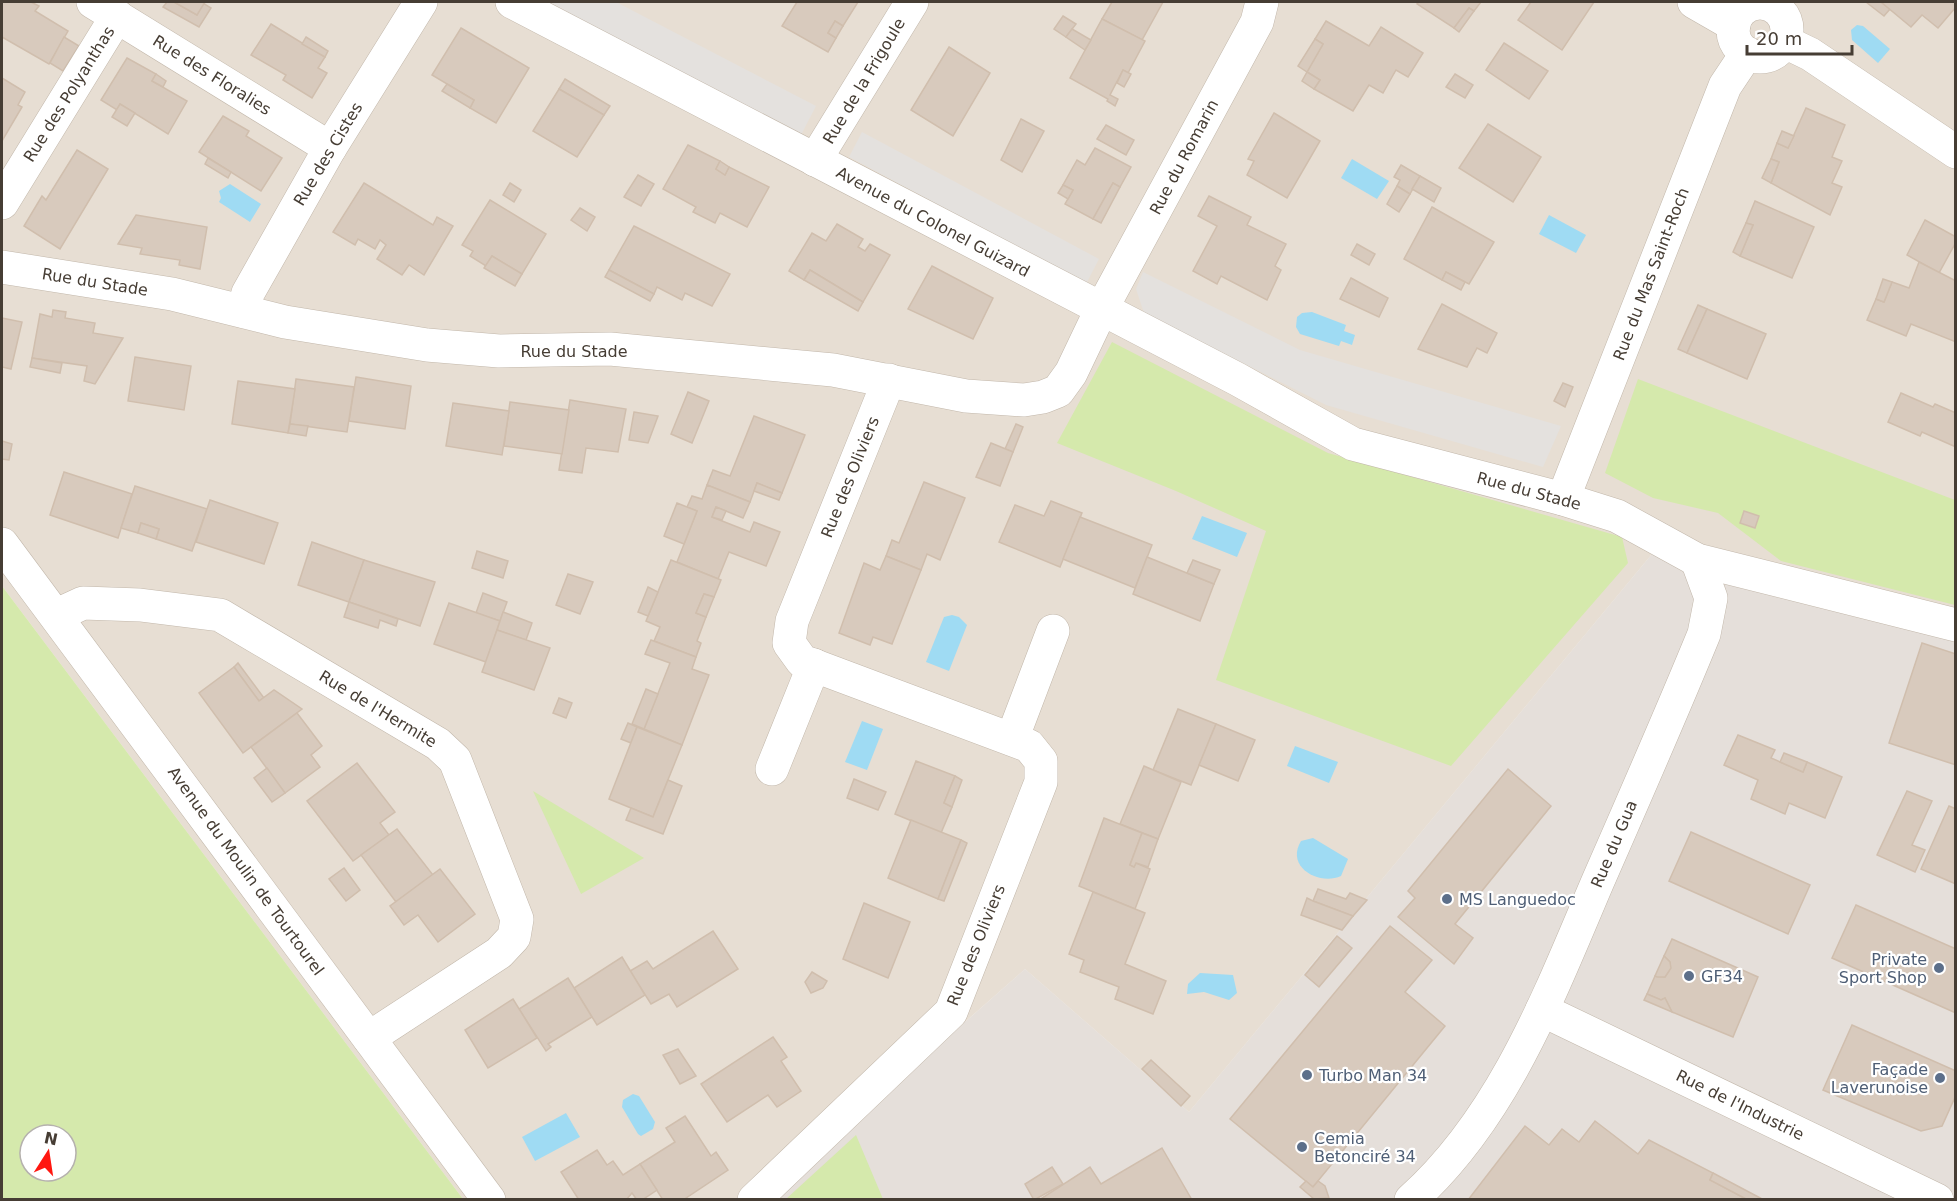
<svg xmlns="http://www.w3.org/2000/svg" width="1957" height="1201" font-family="'DejaVu Sans',sans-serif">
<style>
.residential{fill:#e7ded3}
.industrial{fill:#e5dfda}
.green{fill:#d5e9ac;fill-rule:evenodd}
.parking{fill:#e4e1de}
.water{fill:#9fdbf3}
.building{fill:#d8cabd;stroke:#d0bead;stroke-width:1.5}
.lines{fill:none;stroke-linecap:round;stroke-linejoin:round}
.minor-casing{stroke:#c2b7aa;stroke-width:34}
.minor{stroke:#fff;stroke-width:33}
.service-dot{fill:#5c6f8a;stroke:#fff;stroke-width:2}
.labels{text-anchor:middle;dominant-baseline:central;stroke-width:4.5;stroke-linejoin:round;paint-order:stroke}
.street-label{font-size:16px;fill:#463d34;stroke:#fff}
.service-label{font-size:16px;fill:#4e5e75;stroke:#fff;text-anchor:start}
</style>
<rect width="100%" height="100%" fill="#f3ede5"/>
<polygon class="residential" points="2,2 1955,2 1955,628 1652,554 1189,1112 1025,969 764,1199 463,1199 2,586"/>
<polygon class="industrial" points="1652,554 1955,628 1955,1199 764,1200 1025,969 1189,1112"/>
<g class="green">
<polygon points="1112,342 1328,453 1622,537 1628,563 1451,766 1216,680 1266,531 1176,491 1057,443"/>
<polygon points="1638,379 1955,500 1955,605 1781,561 1718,513 1653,498 1605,473"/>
<path d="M2 586 463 1199H2ZM30 1135H66V1171H30Z"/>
<polygon points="533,791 644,858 581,894"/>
<polygon points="856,1135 883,1199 786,1199"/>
</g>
<g class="parking">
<polygon points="547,2 616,2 816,106 801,135"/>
<polygon points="862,132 1099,259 1086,284 849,157"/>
<polygon points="1143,272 1300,350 1561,426 1543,467 1326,405 1144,313 1136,289"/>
</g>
<g class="water">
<polygon points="1857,25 1863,26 1890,49 1878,63 1852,40 1851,30"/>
<polygon points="1352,159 1389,181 1377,199 1341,178"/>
<polygon points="230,184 261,204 250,222 219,202 221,198 219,191"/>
<polygon points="1549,215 1586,235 1576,253 1539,234"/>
<polygon points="1312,312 1346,325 1344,331 1355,335 1352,345 1341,341 1339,346 1300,334 1296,327 1297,317 1302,313"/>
<polygon points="1202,516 1247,533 1237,557 1192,539"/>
<polygon points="952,615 959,617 967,625 949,671 926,662 944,617"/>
<polygon points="862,721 883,729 867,770 845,762"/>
<polygon points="1295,746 1338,762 1329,783 1287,766"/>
<path d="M1313 838 1348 859 1341 876C1319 886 1285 867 1301 841Z"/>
<polygon points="1200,973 1233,975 1237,993 1229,1000 1204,992 1187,994 1188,984"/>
<polygon points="633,1094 639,1096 655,1122 653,1129 641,1136 638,1134 622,1107 623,1100"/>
<polygon points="566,1113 580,1137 535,1161 522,1137"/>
</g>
<g class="building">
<polygon points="2,2 31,2 39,6 35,11 68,31 49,64 2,37"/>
<polygon points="167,2 174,2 197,15 203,3 211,8 199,27 163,7"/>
<polygon points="174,2 205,2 197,15"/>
<polygon points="797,2 858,2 843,26 835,21 828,33 836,38 828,52 782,26"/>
<polygon points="1112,2 1163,2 1142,40 1102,19"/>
<polygon points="1419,2 1481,2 1474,11 1469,8 1454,28 1417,4"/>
<polygon points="1531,2 1594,2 1562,50 1518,20"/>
<polygon points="1866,2 1881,2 1890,9 1884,16"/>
<polygon points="1881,2 1956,2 1956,7 1938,28 1922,15 1911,27"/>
<polygon points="1469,8 1474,11 1459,32 1454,28"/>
<polygon points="1063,16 1076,24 1066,37 1054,29"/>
<polygon points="1102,19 1145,41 1128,73 1123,70 1110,95 1118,99 1115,106 1107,101 1108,99 1070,78"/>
<polygon points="835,21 843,26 836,38 828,33"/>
<polygon points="1326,21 1369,46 1381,27 1423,53 1408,77 1396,70 1383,93 1369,85 1353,111 1314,89 1320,80 1307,72 1323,44 1315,39"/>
<polygon points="271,24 325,57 318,68 327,73 312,98 283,80 286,75 251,55"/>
<polygon points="461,28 529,68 496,123 470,108 474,100 432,75"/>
<polygon points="1072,29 1091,40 1085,50 1066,37"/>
<polygon points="64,37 79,46 63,71 50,63"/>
<polygon points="306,37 328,51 325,57 302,44"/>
<polygon points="1315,39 1323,44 1307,72 1298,66"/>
<polygon points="1504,43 1548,71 1529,99 1486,70"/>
<polygon points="949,47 990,73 953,136 911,110"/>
<polygon points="127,58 156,74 152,81 187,101 168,134 120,104 117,110 101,100"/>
<polygon points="1123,70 1131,74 1124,87 1117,83"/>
<polygon points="1307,72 1320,80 1314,89 1302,81"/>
<polygon points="156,74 166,81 163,87 152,81"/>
<polygon points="1455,74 1473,85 1465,98 1446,87"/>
<polygon points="2,78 25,92 18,105 22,107 2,141"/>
<polygon points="565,79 610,106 604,115 559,89"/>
<polygon points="447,84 474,100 470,108 442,91"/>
<polygon points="559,89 604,115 577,157 533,131"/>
<polygon points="120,104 135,113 127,126 112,117"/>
<polygon points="1806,108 1845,125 1832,157 1842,161 1832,183 1842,187 1830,215 1771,183 1779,162 1771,159 1777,143 1788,148"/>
<polygon points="1274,113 1320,141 1287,198 1247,175 1254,161 1248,159"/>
<polygon points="223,116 249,131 246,136 282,158 261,191 199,152"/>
<polygon points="1021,119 1044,131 1022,172 1001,160"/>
<polygon points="1488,124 1541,157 1513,202 1459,168"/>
<polygon points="1106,125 1134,140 1126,155 1097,139"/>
<polygon points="1782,131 1794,136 1788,148 1777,143"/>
<polygon points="688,145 720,161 716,169 725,175 729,167 769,187 747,227 720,213 715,223 693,212 696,207 663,189"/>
<polygon points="1095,148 1131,167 1120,187 1113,183 1093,219 1065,204 1073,190 1063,185 1077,160 1085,165"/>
<polygon points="77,150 108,169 60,249 24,226 42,196 46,200"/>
<polygon points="208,158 231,172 228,178 205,164"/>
<polygon points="1771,159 1779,162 1771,183 1762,178"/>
<polygon points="720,161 729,167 725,175 716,169"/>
<polygon points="1401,165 1420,176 1410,194 1397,186 1400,180 1394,177"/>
<polygon points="638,175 654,184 641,206 624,197"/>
<polygon points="1420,176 1441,188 1434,202 1412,189"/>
<polygon points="364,183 433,225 437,217 453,226 424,275 409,265 402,275 377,259 386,245 380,240 375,249 358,239 355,245 333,232"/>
<polygon points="510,183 521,190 514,202 503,195"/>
<polygon points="1113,183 1120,187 1101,223 1093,219"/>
<polygon points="1063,185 1073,190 1068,199 1058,193"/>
<polygon points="1397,186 1410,194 1399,212 1387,204"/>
<polygon points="1209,196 1251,217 1247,225 1286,244 1275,266 1281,270 1267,300 1221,276 1217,284 1193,271 1217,226 1198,216"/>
<polygon points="490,200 546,234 522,274 492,256 486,266 470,256 473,251 462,245"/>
<polygon points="1755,201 1814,227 1792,278 1740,256 1753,225 1746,223"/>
<polygon points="1432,207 1494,242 1469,284 1446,272 1442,280 1404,259"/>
<polygon points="580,208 595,217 587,231 571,220"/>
<polygon points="136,215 207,227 200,269 179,265 180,260 140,254 142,248 118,244"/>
<polygon points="1925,220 1956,237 1956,242 1939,273 1907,255"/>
<polygon points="1746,223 1753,225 1740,256 1733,252"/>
<polygon points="837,224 863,239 858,247 865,251 870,244 890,255 863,302 810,270 804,280 789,271 812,233 826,241"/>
<polygon points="634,226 730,274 712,306 685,293 682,300 657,287 654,294 609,270"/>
<polygon points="1357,244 1375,254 1369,265 1351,255"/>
<polygon points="492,256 522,274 515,286 484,268"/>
<polygon points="1919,262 1956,281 1956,342 1911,324 1906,336 1867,320 1876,299 1884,302 1892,282 1909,288"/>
<polygon points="932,266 993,298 973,339 908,309"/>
<polygon points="609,270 654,294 650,301 605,277"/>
<polygon points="810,270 863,302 858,311 804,280"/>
<polygon points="1446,272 1465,282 1461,290 1442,280"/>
<polygon points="1351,278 1388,298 1379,317 1340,299"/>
<polygon points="1883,279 1892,282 1884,302 1876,299"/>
<polygon points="1442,304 1497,333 1487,353 1477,348 1467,367 1418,349"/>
<polygon points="1698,305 1707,309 1687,353 1678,349"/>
<polygon points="1707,309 1766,334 1747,379 1687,353"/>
<polygon points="53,310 66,312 65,318 95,323 93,333 123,338 95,384 84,381 87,366 32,358 40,314 52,317"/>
<polygon points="2,318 22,322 11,369 2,367"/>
<polygon points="135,357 191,366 184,410 128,401"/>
<polygon points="32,358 62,363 60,373 30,367"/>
<polygon points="356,377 411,386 405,429 349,421"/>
<polygon points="296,379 354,387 347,432 290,424"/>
<polygon points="238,381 295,389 288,433 232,424"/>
<polygon points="1563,383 1573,387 1565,407 1554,401"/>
<polygon points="688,392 709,401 692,443 671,434"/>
<polygon points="1901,393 1933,407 1935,404 1956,413 1956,447 1922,432 1920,436 1888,422"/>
<polygon points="570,400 626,409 618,452 586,448 582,473 559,470"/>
<polygon points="510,402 569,410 562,454 504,446"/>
<polygon points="453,403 509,411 502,455 446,446"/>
<polygon points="634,412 658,416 648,443 629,440"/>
<polygon points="754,416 805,435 782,493 757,483 750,502 707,485 713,470 730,476"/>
<polygon points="290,424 308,426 306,436 288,433"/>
<polygon points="1016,424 1023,427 1013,452 1005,449"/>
<polygon points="2,441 12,444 9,460 2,459"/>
<polygon points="991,443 1013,452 1000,486 976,477"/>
<polygon points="64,472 132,494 118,538 50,515"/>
<polygon points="924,482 965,498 940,560 927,554 921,570 886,556 892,540 899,543"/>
<polygon points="757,483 782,493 779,500 754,491"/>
<polygon points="707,485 750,502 743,518 716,507 712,517 750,532 754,522 780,532 766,566 729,552 718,579 677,562 697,511 687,507 692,496 702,499"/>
<polygon points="135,486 207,509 192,551 156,539 159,529 141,523 138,533 121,528"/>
<polygon points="210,500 278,523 264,564 196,542"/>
<polygon points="1051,501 1082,513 1060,567 999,542 1015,505 1044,516"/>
<polygon points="677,503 697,511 684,544 664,536"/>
<polygon points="716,507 726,511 722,520 712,517"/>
<polygon points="1744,511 1759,516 1755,528 1740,523"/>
<polygon points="1080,517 1152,545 1135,588 1063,559"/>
<polygon points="141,523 159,529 156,539 138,533"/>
<polygon points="312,542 364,560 349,602 298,585"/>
<polygon points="477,551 508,561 503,578 472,568"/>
<polygon points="886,556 921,570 892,644 873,637 870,645 839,633 864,563 880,570"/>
<polygon points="1147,557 1214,584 1200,621 1133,594"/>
<polygon points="364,560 435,582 420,626 349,602"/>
<polygon points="671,560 721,580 714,597 704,594 696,613 706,617 697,641 701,643 696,657 654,641 660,627 646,621"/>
<polygon points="1193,560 1220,570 1214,584 1187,573"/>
<polygon points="568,574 593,582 580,614 556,605"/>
<polygon points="648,587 658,592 648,616 638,612"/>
<polygon points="483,593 507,602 500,621 476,613"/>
<polygon points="704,594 714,597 706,617 696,613"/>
<polygon points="349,602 398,619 396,626 380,620 378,628 344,617"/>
<polygon points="449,603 500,621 486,662 434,644"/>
<polygon points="503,612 532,623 526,640 497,630"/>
<polygon points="497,630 550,648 534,690 482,672"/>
<polygon points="651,640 696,657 692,669 709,675 682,745 644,729 670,663 645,654"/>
<polygon points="1922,643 1956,654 1956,765 1889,743"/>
<polygon points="238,663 264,698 259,701 234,667"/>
<polygon points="234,667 259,701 274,690 302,709 243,753 199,693"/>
<polygon points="646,689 658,694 644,729 632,724"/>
<polygon points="559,698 572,703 566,718 553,713"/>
<polygon points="1178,709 1216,724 1191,785 1153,770"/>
<polygon points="297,713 322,746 311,755 320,767 285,793 251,747"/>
<polygon points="628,723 637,727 631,743 621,739"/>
<polygon points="1216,724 1255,740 1238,781 1199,765"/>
<polygon points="637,727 682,745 653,817 609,799"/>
<polygon points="1738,735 1775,750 1771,758 1803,772 1807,762 1842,777 1825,818 1789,803 1785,814 1751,799 1758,780 1724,765"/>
<polygon points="1784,753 1807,762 1803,772 1780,762"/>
<polygon points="916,761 955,776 944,803 952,807 941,833 895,814"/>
<polygon points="357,763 395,812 380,823 389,835 353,861 307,801"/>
<polygon points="1144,766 1181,782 1158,839 1120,824"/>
<polygon points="267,768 285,793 272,802 254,778"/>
<polygon points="1508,769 1551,806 1455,924 1473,938 1454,964 1398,917 1415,898 1408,891"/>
<polygon points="955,776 962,780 952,807 944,803"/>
<polygon points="854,779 886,792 878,810 847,798"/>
<polygon points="668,780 682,786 663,834 626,820 631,808 653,817"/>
<polygon points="1907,791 1932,801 1912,845 1925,850 1915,872 1877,855"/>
<polygon points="1949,806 1956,809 1956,884 1921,869"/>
<polygon points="1104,818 1142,833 1130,865 1134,867 1136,863 1150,869 1135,909 1079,886"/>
<polygon points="911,820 961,840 938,899 888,878"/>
<polygon points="397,829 433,875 396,902 361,855"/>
<polygon points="1691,832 1810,885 1788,934 1669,881"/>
<polygon points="1142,833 1158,839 1148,867 1136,863 1134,867 1130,865"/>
<polygon points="961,840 967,843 944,901 938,899"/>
<polygon points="344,868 360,890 346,901 329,879"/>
<polygon points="440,869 475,914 438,942 418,915 404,925 390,906"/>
<polygon points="1318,889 1346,899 1350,893 1367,900 1353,916 1313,901"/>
<polygon points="1093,892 1145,913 1125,964 1166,981 1153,1014 1115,999 1119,987 1080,972 1084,960 1069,954"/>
<polygon points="1307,898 1313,901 1353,916 1342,930 1301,915"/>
<polygon points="864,903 910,922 888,978 843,959"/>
<polygon points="1856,905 1956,949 1956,1013 1832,958"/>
<polygon points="1390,926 1432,960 1405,992 1445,1026 1313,1187 1230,1119"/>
<polygon points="713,931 738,969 677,1007 669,994 651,1004 630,971 647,961 653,969"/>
<polygon points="1337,936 1352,948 1319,987 1305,975"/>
<polygon points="1672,939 1758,977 1733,1037 1672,1012 1665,998 1661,1000 1647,994 1655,976 1665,977 1669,971 1670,962 1664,956"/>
<polygon points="1664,956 1670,962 1671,968 1665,977 1657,977 1655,976"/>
<polygon points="622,957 645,995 597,1025 574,988"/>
<polygon points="812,972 827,981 823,988 811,993 805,982"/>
<polygon points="568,978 592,1017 548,1044 551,1047 546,1051 519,1009"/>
<polygon points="1647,994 1661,1000 1665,998 1672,1012 1644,1000"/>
<polygon points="513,999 537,1038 488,1068 465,1030"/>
<polygon points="1852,1025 1956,1071 1956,1095 1942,1126 1921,1131 1823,1090"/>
<polygon points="773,1037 787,1057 781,1061 801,1091 777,1107 768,1095 727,1122 701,1084"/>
<polygon points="678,1049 696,1076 680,1084 663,1055"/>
<polygon points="1151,1060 1190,1096 1181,1106 1142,1069"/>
<polygon points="685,1116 711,1156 716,1152 728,1170 683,1200 663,1200 640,1164 675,1142 666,1128"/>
<polygon points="1595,1121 1638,1154 1649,1140 1713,1173 1710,1180 1748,1200 1468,1200 1525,1126 1549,1145 1562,1129 1579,1142"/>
<polygon points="1162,1148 1192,1200 1039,1200 1090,1167 1101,1184"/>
<polygon points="597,1150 607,1165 613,1161 623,1175 640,1164 657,1190 642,1200 637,1200 632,1193 626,1200 579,1200 561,1172"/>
<polygon points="1052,1167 1063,1184 1034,1200 1025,1184"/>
<polygon points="1713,1173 1764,1200 1748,1200 1710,1180"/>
<polygon points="1306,1181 1313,1187 1318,1181 1325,1186 1329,1198 1314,1199 1300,1187"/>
</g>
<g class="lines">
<defs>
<g id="minor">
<polyline points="93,2 330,148"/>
<polyline points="512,2 1237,379 1353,444 1563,499 1617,516 1697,560 1956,625"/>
<polyline points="1694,2 1734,25"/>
<circle cx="1760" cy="30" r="27"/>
<polyline points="1785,42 1810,54 1956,152"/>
<polyline points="815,160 912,2"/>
<polyline points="2,203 117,16"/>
<polyline points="2,267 172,294 285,322 427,345 499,351 610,349 833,370 966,396 1024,400 1043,397 1058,391 1071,373 1101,310 1257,22 1262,2"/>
<polyline points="243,311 248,293 330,148 421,2"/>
<polyline points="1563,499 1725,86 1747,53"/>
<polyline points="2,544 489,1200"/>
<polyline points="57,615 83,603 140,605 220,615 438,744 455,760 517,919 514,937 499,953 369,1038"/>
<polyline points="1012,739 1053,631"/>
<polyline points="772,769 814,665"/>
<polyline points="1542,1010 1937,1200"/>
<polyline points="754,1200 951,1012 1041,782 1041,761 1029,746 802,661 789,643 792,621 889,380"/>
<path d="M1411 1200C1504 1117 1550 993 1598 881 1634 799 1670 717 1704 634L1711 598 1697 560"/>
</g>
</defs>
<use href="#minor" class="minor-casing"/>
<use href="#minor" class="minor"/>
</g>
<g class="service-dot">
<circle cx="1447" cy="899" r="6"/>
<circle cx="1939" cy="968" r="6"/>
<circle cx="1689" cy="976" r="6"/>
<circle cx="1307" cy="1075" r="6"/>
<circle cx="1940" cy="1078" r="6"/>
<circle cx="1302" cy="1147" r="6"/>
</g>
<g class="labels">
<g class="street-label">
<text transform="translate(212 75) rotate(32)">Rue des Floralies</text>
<text transform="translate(864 81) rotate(-59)">Rue de la Frigoule</text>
<text transform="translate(69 94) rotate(-58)">Rue des Polyanthas</text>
<text transform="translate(328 154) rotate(-59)">Rue des Cistes</text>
<text transform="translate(1184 157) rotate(-62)">Rue du Romarin</text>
<text transform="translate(933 222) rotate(28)">Avenue du Colonel Guizard</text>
<text transform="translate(1651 274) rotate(-69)">Rue du Mas Saint-Roch</text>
<text transform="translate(95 282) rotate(9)">Rue du Stade</text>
<text x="574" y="351">Rue du Stade</text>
<text transform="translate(850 477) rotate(-68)">Rue des Oliviers</text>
<text transform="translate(1529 491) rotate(15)">Rue du Stade</text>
<text transform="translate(378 709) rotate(31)">Rue de l'Hermite</text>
<text transform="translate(1614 844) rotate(-67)">Rue du Gua</text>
<text transform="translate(246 871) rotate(54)">Avenue du Moulin de Tourtourel</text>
<text transform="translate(976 945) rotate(-68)">Rue des Oliviers</text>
<text transform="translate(1740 1105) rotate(26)">Rue de l'Industrie</text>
</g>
<g class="service-label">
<text x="1459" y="899">MS Languedoc</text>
<text x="1927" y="959" text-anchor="end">Private<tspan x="1927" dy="18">Sport Shop</tspan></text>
<text x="1701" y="976">GF34</text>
<text x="1928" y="1069" text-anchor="end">Façade<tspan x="1928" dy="18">Laverunoise</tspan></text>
<text x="1319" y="1075">Turbo Man 34</text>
<text x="1314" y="1138">Cemia<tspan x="1314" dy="18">Betonciré 34</tspan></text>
</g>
</g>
<rect width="1957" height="1201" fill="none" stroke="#463d34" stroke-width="6"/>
<g transform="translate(48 1153) rotate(12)"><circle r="28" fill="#ffffff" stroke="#b5b1ae" stroke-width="1.5"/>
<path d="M0-4.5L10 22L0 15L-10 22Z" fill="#ff1710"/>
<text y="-9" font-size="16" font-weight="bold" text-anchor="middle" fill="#463d34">N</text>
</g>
<path d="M1747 45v9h105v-9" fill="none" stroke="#463d34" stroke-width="3"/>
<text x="1756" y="45" font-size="18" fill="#463d34" stroke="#ffffff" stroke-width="4.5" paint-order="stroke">20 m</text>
</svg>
